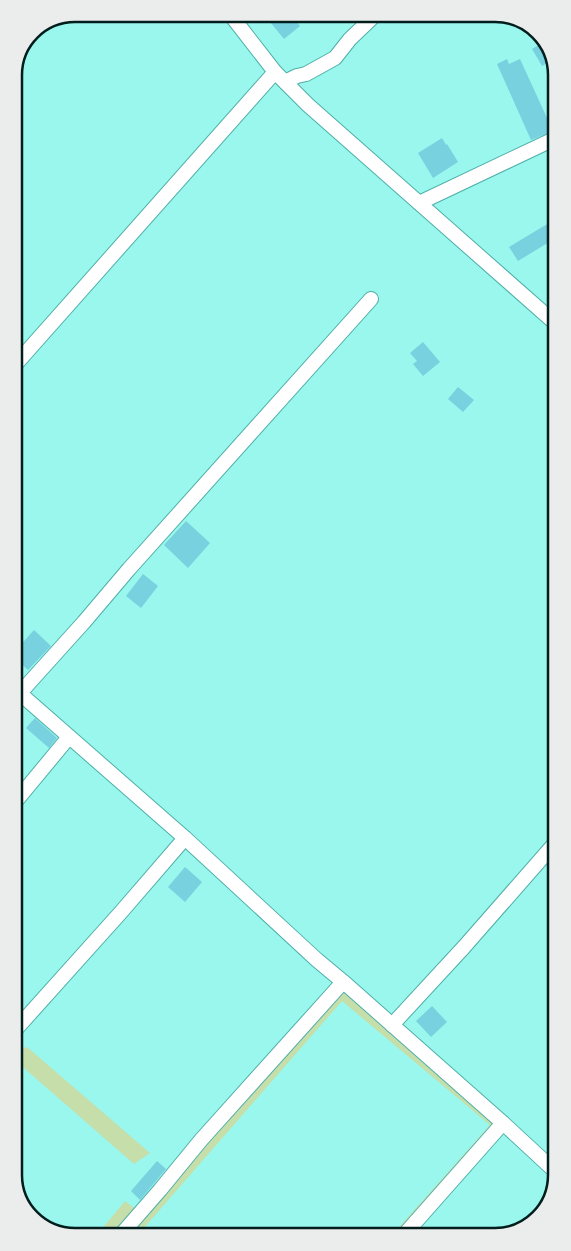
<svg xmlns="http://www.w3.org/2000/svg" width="571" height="1251" font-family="'Zilla Slab',serif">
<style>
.green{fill:#c6deaa}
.building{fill:#77d1df}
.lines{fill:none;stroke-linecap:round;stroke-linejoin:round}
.minor-casing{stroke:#4fafa8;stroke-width:16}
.minor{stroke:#fff;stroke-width:14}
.rim{fill:none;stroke:#011e1c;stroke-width:2.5}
</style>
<rect width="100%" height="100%" fill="#99f7ee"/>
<g class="green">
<polygon points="343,984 506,1127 410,1235 392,1235 490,1125 342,1001 136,1237 95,1237 125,1201 141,1213"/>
<polygon points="27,1047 150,1153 134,1164 17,1062 17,1051"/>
</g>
<g class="building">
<polygon points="271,14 290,14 300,26 284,39 266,17"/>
<polygon points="544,42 554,59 542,66 532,49"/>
<polygon points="507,59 509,64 520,59 553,131 531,140 497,64"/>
<polygon points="442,138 446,145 447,144 458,162 433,178 418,153"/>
<polygon points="554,220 554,239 518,261 509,247"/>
<polygon points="423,342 440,362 423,376 413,364 417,361 410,353"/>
<polygon points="458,387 474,400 463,412 448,399"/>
<polygon points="186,521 210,543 188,568 164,545"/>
<polygon points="143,574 158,586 141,608 126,596"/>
<polygon points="34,630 51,646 28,670 16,659 16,650"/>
<polygon points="35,718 57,738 49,748 26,728"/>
<polygon points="185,867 202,882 185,902 168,887"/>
<polygon points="432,1006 447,1022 431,1037 416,1021"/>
<polygon points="157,1161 166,1169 140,1200 131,1191"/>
</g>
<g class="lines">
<defs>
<g id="minor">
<polyline points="230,14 275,72 308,105 555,323"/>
<polyline points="286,83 291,79 297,76 306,74 335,58 350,39 372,18 374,14"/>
<polyline points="419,203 554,139"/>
<polyline points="15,365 275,72"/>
<polyline points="16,690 185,838 317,960 347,985 503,1123 557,1173"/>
<polyline points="20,693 84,622 129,569 371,299"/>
<polyline points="16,801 69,737"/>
<polyline points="392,1025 464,947 556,842"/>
<polyline points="17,1028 122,911 185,838"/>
<polyline points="404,1235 503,1123"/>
<polyline points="119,1237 160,1190 201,1140 343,982"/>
</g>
</defs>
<use href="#minor" class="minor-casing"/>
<use href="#minor" class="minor"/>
</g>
<path d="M0 0H571V1251H0ZM75 22H495A53 53 0 0 1 548 75V1175A53 53 0 0 1 495 1228H75A53 53 0 0 1 22 1175V75A53 53 0 0 1 75 22Z" fill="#ebeded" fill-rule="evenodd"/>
<path class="rim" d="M75 22H495A53 53 0 0 1 548 75V1175A53 53 0 0 1 495 1228H75A53 53 0 0 1 22 1175V75A53 53 0 0 1 75 22Z"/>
</svg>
